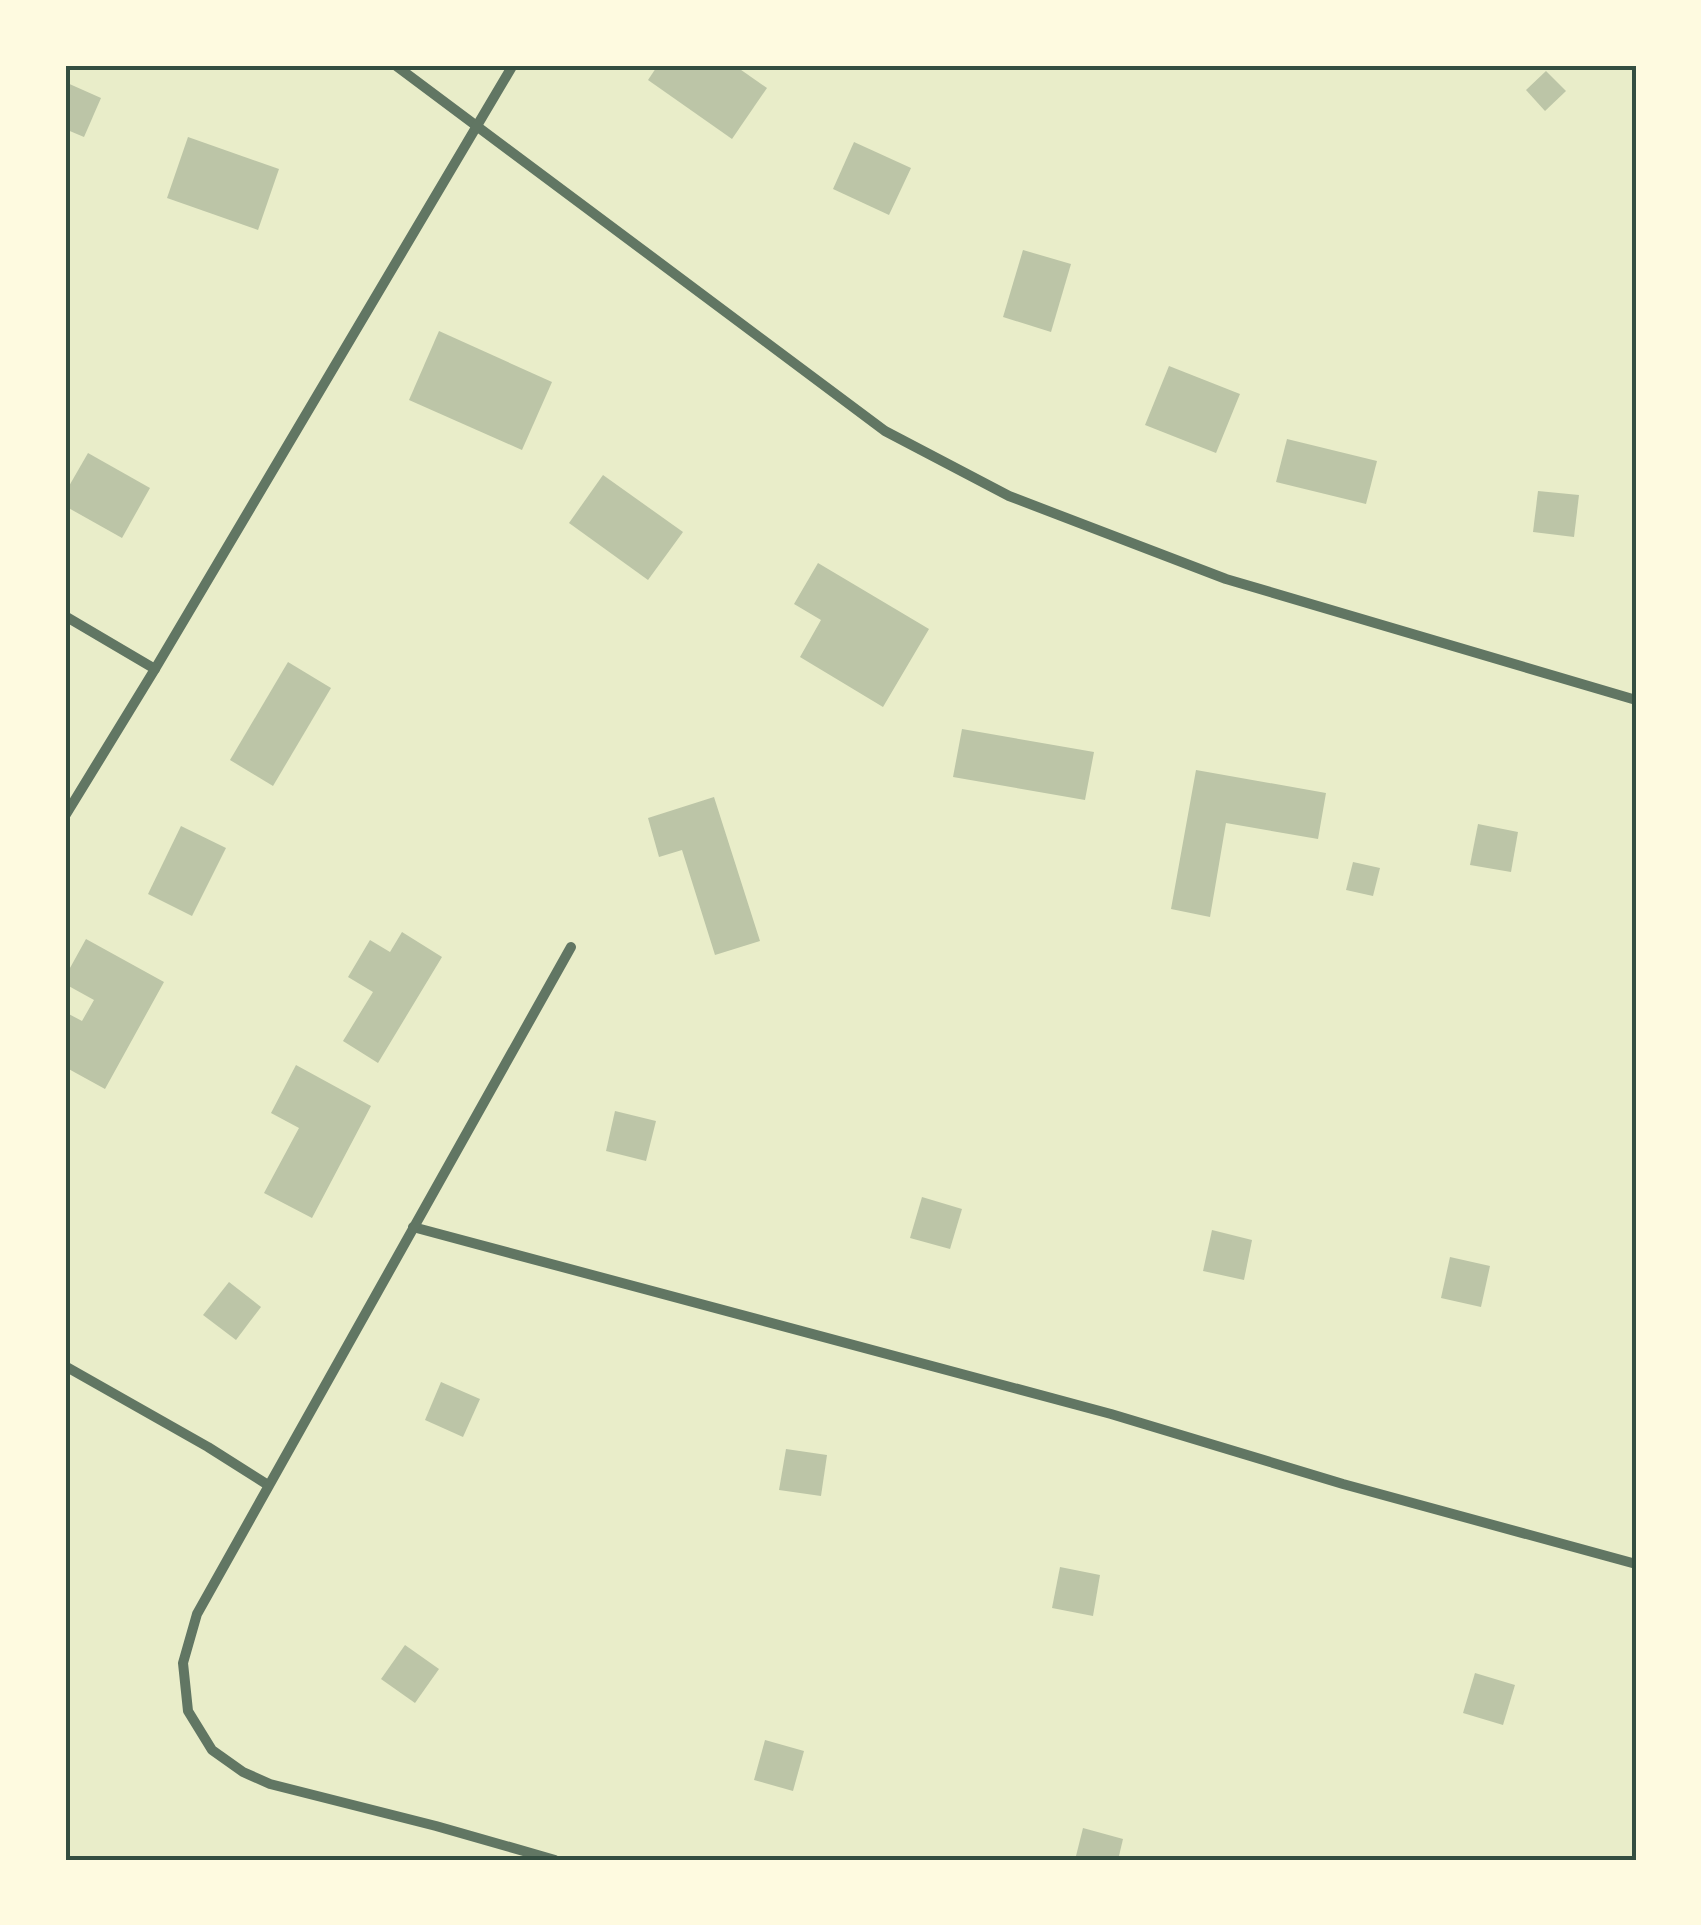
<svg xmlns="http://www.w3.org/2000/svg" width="1701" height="1925" font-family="Poppins,sans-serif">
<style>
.building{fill:#bcc5a7}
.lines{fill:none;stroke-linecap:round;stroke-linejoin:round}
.minor{stroke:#617663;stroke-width:10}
.neatline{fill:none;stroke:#344e41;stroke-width:4}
</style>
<rect width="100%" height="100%" fill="#e9edc9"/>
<g class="building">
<polygon points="658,65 734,65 767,88 732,139 648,80"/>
<polygon points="1546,71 1566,91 1545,111 1526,90"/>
<polygon points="65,82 101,98 84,137 65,129"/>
<polygon points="188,137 279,169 258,230 167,198"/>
<polygon points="854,142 911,168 889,215 833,189"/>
<polygon points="1023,250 1071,264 1051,332 1003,317"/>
<polygon points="439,331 552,382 522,450 409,400"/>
<polygon points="1169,366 1240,394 1216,453 1145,425"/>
<polygon points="1287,439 1377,461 1366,504 1276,482"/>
<polygon points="88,453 150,488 122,538 65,506 65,493"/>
<polygon points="603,475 683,532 648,580 569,523"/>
<polygon points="1538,491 1579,495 1574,537 1533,532"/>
<polygon points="818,563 929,629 883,707 800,657 821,620 794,604"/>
<polygon points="288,662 331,688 273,786 230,760"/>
<polygon points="962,729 1094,752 1085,800 953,777"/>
<polygon points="1196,770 1326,793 1318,839 1226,823 1210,917 1171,909"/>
<polygon points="714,797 760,941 715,955 682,850 659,857 648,818"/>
<polygon points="1478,824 1518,832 1511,872 1470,865"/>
<polygon points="181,826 226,848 192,916 148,894"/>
<polygon points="1353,862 1380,868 1373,896 1346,890"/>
<polygon points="402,932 442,957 378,1063 343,1041 373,992 348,977 370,940 390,952"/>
<polygon points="86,939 164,982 105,1089 65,1067 65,1012 82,1021 94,1000 65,984 65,977"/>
<polygon points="296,1065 371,1106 312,1218 264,1193 299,1128 271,1113"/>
<polygon points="615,1111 656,1121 646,1161 606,1151"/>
<polygon points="922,1197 962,1209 950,1249 910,1238"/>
<polygon points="1212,1230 1252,1240 1244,1280 1203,1271"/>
<polygon points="1450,1257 1490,1266 1481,1307 1441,1298"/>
<polygon points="229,1282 261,1307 236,1340 203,1315"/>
<polygon points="441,1382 480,1399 463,1437 425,1420"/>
<polygon points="786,1449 827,1455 821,1496 779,1490"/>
<polygon points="1060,1567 1100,1575 1093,1616 1052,1608"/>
<polygon points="405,1645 439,1669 415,1703 381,1679"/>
<polygon points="1475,1673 1515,1685 1503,1725 1463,1713"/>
<polygon points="765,1740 804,1751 793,1791 754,1780"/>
<polygon points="1083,1828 1123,1839 1118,1860 1075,1860"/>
</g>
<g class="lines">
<g class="minor">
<polyline points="395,65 885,431 1009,496 1226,579 1636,700"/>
<polyline points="65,616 155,669"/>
<polyline points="65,816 155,669 513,65"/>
<polyline points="413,1227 1111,1414 1343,1484 1636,1564"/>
<polyline points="65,1366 208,1447 268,1485"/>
<polyline points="555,1860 436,1826 270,1784 243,1772 212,1750 188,1711 183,1663 197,1614 571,947"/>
</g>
</g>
<rect width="1701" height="1925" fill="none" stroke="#fefae0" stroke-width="135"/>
<rect x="68" y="68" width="1566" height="1790" class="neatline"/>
</svg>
